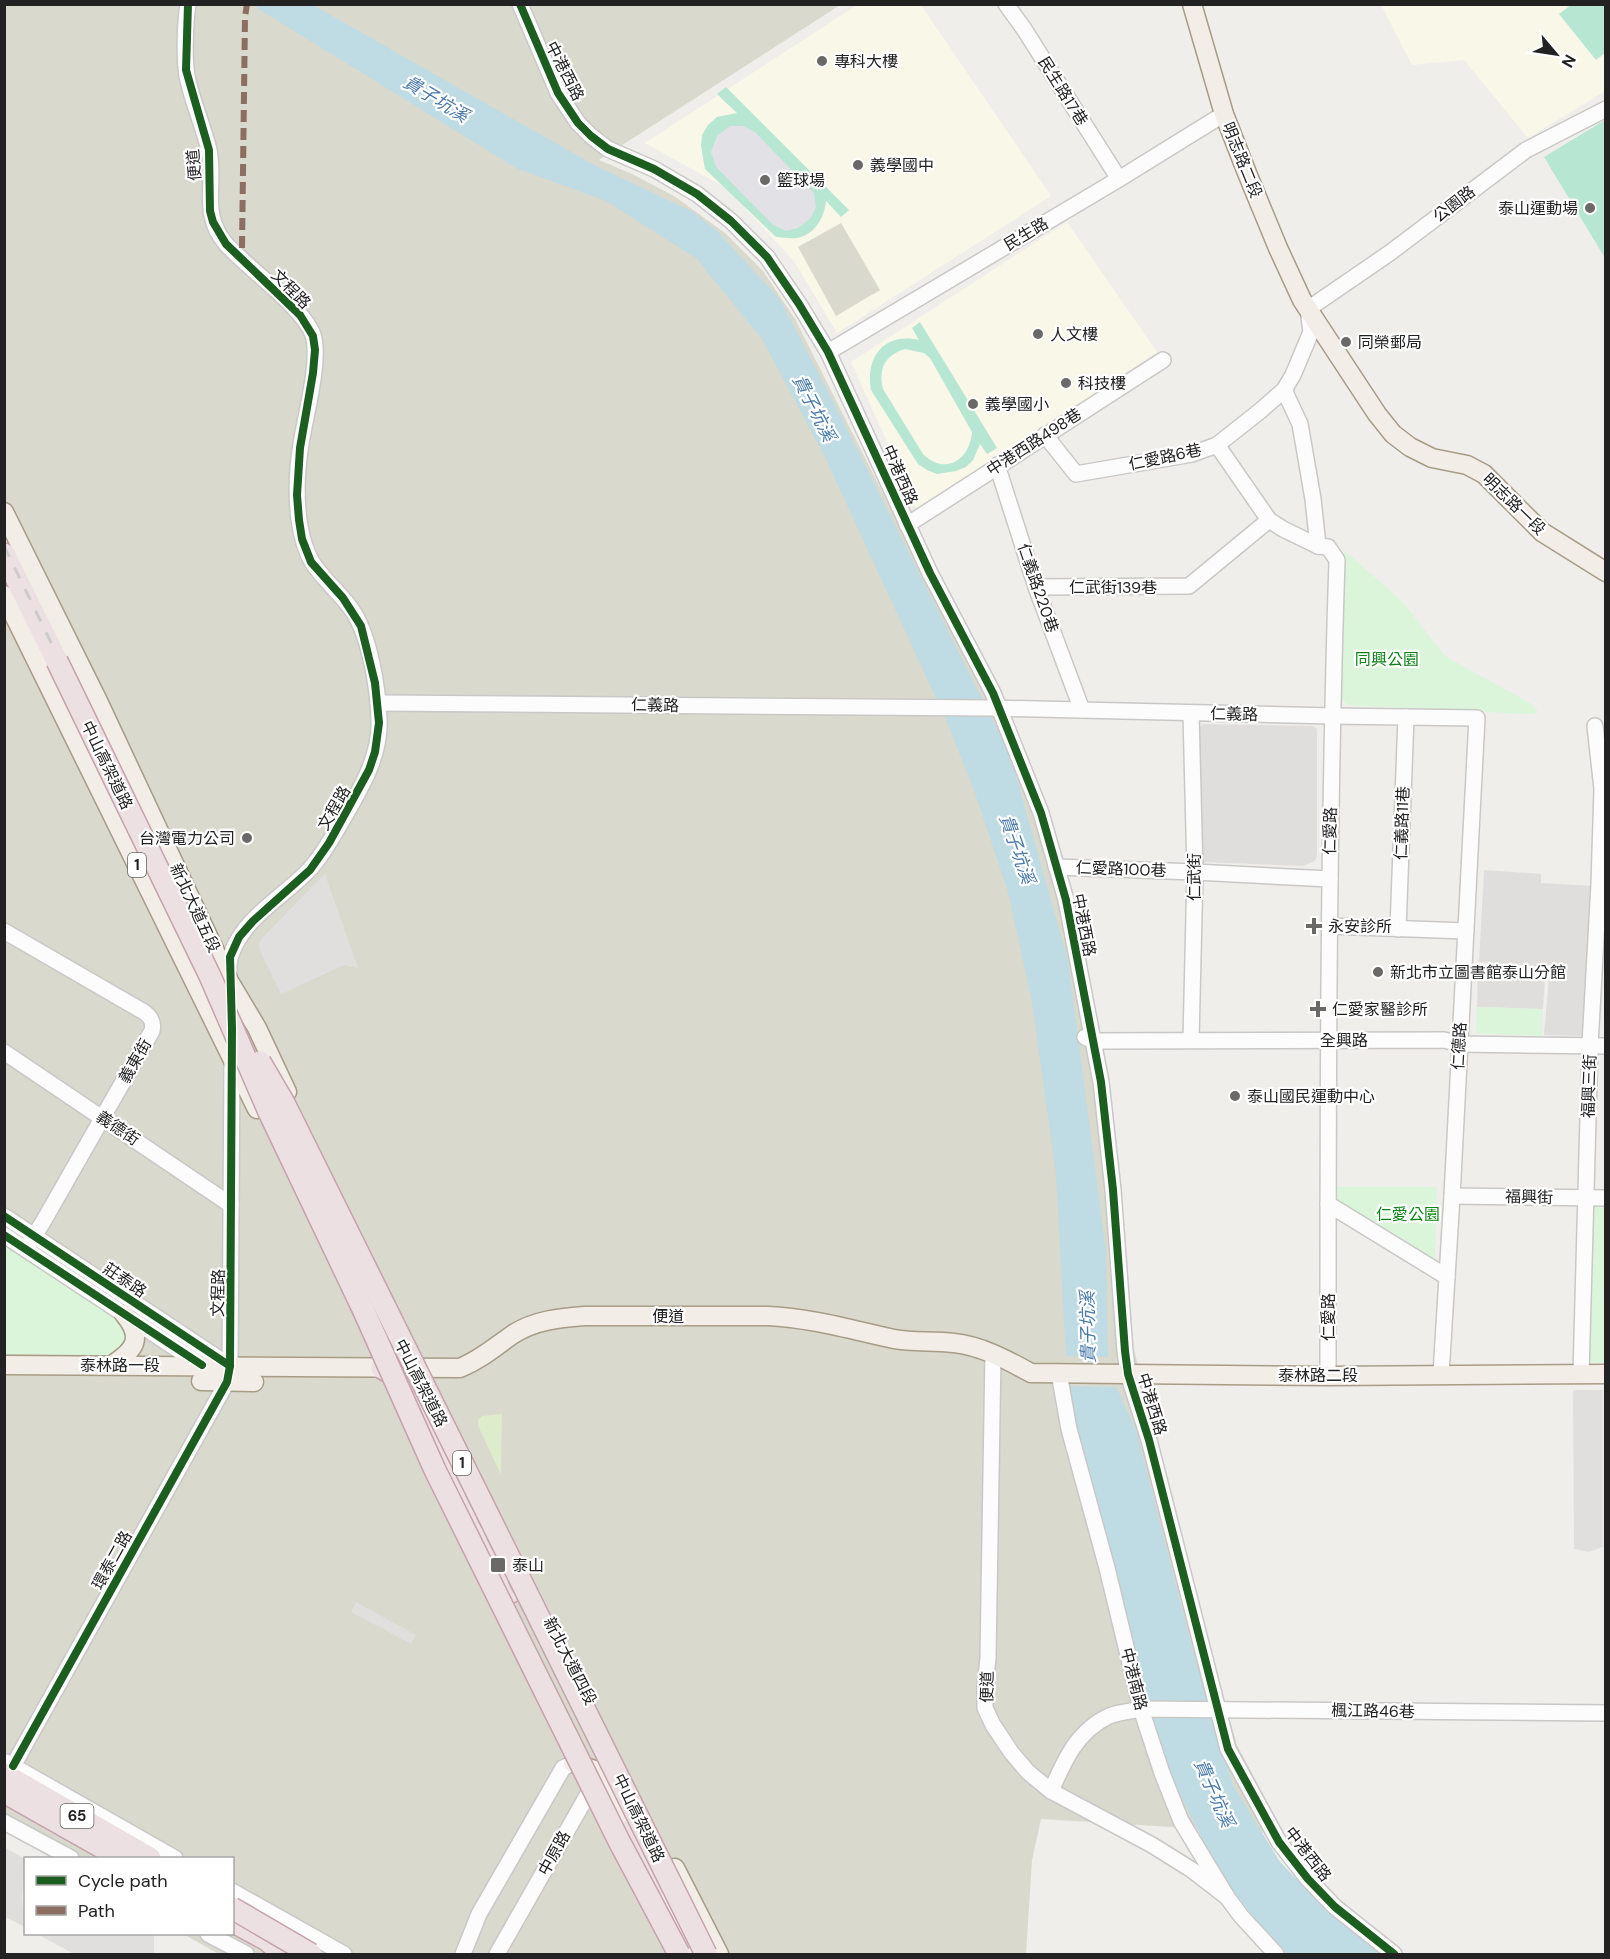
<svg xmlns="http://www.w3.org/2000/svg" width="1610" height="1959" font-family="'DM Sans','Noto Sans TC',sans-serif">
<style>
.residential{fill:#dfdedc}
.industrial{fill:#ede4e9}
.education{fill:#f8f7e8}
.construction{fill:#d9d9cd}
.grass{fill:#ddeccb}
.park{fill:#daf5da}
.pitch{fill:#b7e6d2;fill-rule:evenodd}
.parking{fill:#e0dfde}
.plaza{fill:#e2e1e5}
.water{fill:#bfdbe3}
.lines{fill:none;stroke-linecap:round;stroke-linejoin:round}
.stream{stroke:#bfdbe3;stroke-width:3}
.minor-casing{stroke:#c9c8c7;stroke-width:18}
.major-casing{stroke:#a79c86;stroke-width:21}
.highway-casing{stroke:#c5a2ac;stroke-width:24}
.minor{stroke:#fdfcfc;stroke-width:15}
.major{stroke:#f3ede7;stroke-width:18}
.highway{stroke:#ece0e2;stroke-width:21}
.rail{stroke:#ccc;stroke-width:3;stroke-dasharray:12 12;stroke-linecap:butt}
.highway-bridge-casing{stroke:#c5a2ac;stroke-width:24;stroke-linecap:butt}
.highway-bridge{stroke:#ece0e2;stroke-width:21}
.quiet{stroke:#8d6e63;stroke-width:6;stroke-dasharray:12 6;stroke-linecap:butt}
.cycleway-casing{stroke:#fff;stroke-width:11}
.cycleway{stroke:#1b5e20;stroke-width:8}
.poi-dot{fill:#6a6968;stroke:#fff;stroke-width:2}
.labels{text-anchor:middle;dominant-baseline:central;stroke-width:4.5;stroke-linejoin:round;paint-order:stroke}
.shield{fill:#fff;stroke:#646464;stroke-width:1.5}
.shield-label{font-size:15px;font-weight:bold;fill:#222}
.poi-label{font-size:16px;fill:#222;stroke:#fff;text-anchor:start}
.street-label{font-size:16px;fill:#222;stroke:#fff}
.park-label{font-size:16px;fill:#0c8416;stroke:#fff}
.water-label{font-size:18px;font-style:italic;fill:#4a7aab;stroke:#fff}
</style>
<rect width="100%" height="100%" fill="#f0eeeb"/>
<g class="residential">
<polygon points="1202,724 1313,726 1317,729 1317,856 1315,861 1303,866 1203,862 1198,856 1199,729"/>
<polygon points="1484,870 1541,874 1541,883 1595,886 1587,1031 1581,1036 1544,1035 1549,978 1536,977 1536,966 1479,962"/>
<polygon points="1478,965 1535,969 1534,979 1545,979 1543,1009 1477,1007"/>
<polygon points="4,1847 25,1859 22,1899 25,1927 5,1917"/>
</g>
<polygon class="industrial" points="1602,1390 1605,1390 1606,1547 1602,1547"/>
<g class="education">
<polygon points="857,5 921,5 1051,196 837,333 794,261 726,188 645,143"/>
<polygon points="1381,5 1605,5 1605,91 1528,138 1464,60 1412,65"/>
<polygon points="1067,222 1157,352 917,509 888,449 889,446 851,362"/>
</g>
<g class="construction">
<polygon points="5,5 840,5 599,160 632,174 674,196 725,233 763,271 795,319 1008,741 1037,829 1108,1082 1134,1350 1223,1697 1237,1745 1284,1834 1041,1819 1032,1860 1026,1954 219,1954 183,1934 232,1934 232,1858 52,1858 5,1831"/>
<polygon points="841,223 880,290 836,316 798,247"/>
</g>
<polygon class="grass" points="502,1414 501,1475 478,1426 478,1420 482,1416"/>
<g class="park">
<polygon points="1346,552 1402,601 1445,656 1533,705 1537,710 1537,713 1528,714 1348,705 1339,697 1340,556"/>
<polygon points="1477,1007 1543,1009 1542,1036 1476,1033"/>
<polygon points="1335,1187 1437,1187 1435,1261 1335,1201"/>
<polygon points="1590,1206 1605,1207 1605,1363 1586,1362"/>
<polygon points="4,1244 122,1321 127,1327 128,1347 111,1355 5,1354"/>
</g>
<g class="pitch">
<polygon points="1572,4 1605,5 1605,53 1596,60 1559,14"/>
<path d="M726 87 849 210 841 217 826 201C824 218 814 236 796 238 790 239 782 237 776 237L705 169 701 146 702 135 708 125 717 117 737 113 717 94Z"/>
<polygon points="1605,120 1605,258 1544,157"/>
<path d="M920 322 997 448 987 454 980 444 973 460 966 467 956 471 937 474 927 470 918 464 871 390C865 356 885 332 919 340L912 328ZM905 349 924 353 930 358 972 432C970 460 945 476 923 454L883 389C878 369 885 355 905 349Z"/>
</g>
<g class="parking">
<polygon points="325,874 358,968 344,965 281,994 260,951 259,944 262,938"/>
<polygon points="1573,1390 1602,1390 1602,1547 1589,1552 1574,1549"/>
<polygon points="356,1602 416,1635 411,1644 351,1612"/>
<polygon points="37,1934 154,1934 154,1954 74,1954"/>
</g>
<polygon class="plaza" points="730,126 743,126 755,132 814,193 816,207 811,218 798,228 786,231 773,225 716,167 711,152 717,136"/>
<g class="water">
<polygon points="259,5 313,5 594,165 693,212 715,229 779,298 838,411 1010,755 1068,961 1106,1252 1108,1357 1066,1356 1056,1174 1032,1002 1008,892 976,796 947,722 824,455 762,339 696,258 606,201 516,168 257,8"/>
<polygon points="1067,1386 1116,1387 1136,1430 1196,1663 1233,1785 1280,1862 1312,1895 1380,1954 1286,1954 1258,1923 1218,1871 1166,1766"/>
</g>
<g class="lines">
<polyline class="stream" points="1089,1353 1089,1367"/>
<defs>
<g id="minor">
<path d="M188 4C185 23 184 58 187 76 192 101 203 125 209 150 216 184 200 214 226 244 247 268 303 307 313 335 321 360 305 417 301 444 297 468 296 496 299 520 301 534 305 550 312 562 324 581 342 594 354 613 370 639 378 688 379 719 381 758 358 793 339 826 330 841 321 858 308 871 283 897 243 918 231 955 228 963 229 973 229 982"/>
<polyline points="520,4 558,93 578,123 591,136 608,149 654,169 697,194 731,221 767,257 799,304 828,352 930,573 993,693 1041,813 1066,900 1101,1082 1113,1190 1125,1351 1128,1374 1149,1440 1228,1749 1279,1842 1308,1879 1335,1907 1394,1954"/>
<polyline points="1006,4 1024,29 1119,179"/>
<polyline points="828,352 1119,179 1224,114"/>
<polyline points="1284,390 1300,424 1313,499 1318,546"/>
<polyline points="1045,435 1076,474 1192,454 1217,445 1260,411 1284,390 1293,375 1311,332 1308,309 1391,252 1526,150 1606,109"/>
<path d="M1217 445 1269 520 1283 529 1318 546 1328 547 1337 560C1328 832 1328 1104 1328 1376"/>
<polyline points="997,465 1036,587 1082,710"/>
<polyline points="907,525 1163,360"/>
<polyline points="1036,587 1189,586 1269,520"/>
<polyline points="378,703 991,708 1332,716 1477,718 1452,1196 1441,1374"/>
<polyline points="1056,867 1195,872 1330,879"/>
<polyline points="1329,926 1466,931"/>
<polyline points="1398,929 1406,717"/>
<path d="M4 931 144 1012C151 1017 154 1022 152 1031L43 1222 26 1249"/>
<polyline points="1085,1037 1093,1041 1444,1040 1460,1044 1606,1046"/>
<polyline points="1191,1040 1195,872 1191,713"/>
<polyline points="4,1052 231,1205"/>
<polyline points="1452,1196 1606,1198"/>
<polyline points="1328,1204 1447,1277"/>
<polyline points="4,1216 230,1366"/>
<polyline points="4,1235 207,1369"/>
<polyline points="993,1354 988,1658 985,1686 985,1708 993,1725 1011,1752 1028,1772 1051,1791 1152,1845 1192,1870 1227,1897"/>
<polyline points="1059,1373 1069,1429 1107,1568 1141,1709 1162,1773 1181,1821 1227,1897 1241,1916 1276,1954"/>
<polyline points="1581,1374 1590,1045 1599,884 1602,789 1595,726"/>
<polyline points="6,1762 175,1858"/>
<polyline points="13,1766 227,1382 230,1366 232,1060"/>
<path d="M1051 1791C1064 1761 1077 1731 1109 1716 1119 1712 1131 1711 1141 1709L1606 1713"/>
<polyline points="4,1822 71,1858"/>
<polyline points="232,1891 344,1954"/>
<polyline points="208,1934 246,1954"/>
<polyline points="463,1954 479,1914 563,1768 573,1763"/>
<polyline points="497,1954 596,1780"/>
</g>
<g id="major">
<polyline points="1192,4 1224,114 1247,173 1278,248 1302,300 1377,414 1393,434 1410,447 1432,458 1467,465 1484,474 1542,532 1606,572"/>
<polyline points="4,512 98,701 229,981 257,1028 287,1092"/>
<polyline points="4,595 257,1109"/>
<path d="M4 1365 460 1368C480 1360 495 1347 512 1335 534 1320 560 1318 585 1316H768C811 1318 852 1330 894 1339 914 1343 934 1340 954 1343 982 1346 1007 1360 1031 1373L1328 1376 1606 1374"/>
<path d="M112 1365C135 1350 144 1338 124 1314"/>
<polyline points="201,1381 254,1382"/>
<polyline points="573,1763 601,1772 636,1841"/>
<polyline points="675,1868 719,1954"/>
<polyline points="651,1871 692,1954"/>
</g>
<g id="highway">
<polyline points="4,554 57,661"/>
<polyline points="382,1368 408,1383 511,1592"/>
<polyline points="4,1774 150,1858"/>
<polyline points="4,1792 121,1858"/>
<polyline points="631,1830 661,1883"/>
<polyline points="232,1921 267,1940 283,1954"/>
</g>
</defs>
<use href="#minor" class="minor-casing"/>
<use href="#major" class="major-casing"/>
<use href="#highway" class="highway-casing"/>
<use href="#minor" class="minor"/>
<use href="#major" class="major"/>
<use href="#highway" class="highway"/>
<polyline class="rail" points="4,546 500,1564 696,1954"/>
<defs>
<g id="highway-bridge">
<polyline points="57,661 210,976 269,1112 363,1309 435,1470 619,1841 679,1954"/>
<path d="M260 1062 284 1103C423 1388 566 1670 706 1954"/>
<polyline points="232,1908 311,1954"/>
</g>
</defs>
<use href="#highway-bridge" class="highway-bridge-casing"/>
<use href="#highway-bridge" class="highway-bridge"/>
<polyline class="quiet" points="242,248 245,17 247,4"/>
<defs>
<g id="cycleway">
<polyline points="520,4 558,93 578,123 591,136 608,149 654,169 697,194 731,221 767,257 799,304 828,352 930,573 993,693 1041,813 1066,900 1101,1082 1113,1190 1125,1351 1128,1374 1149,1440 1228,1749 1279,1842 1308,1879 1335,1907 1394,1954"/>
<polyline points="4,1216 230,1366"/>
<polyline points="4,1235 202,1365"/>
<polyline points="13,1766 227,1382 230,1366 232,1028 230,957 239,937 253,921 310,870 329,843 369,770 375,752 379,723 375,683 361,626 343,598 311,562 302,539 299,520 297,495 300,448 313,373 315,350 313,336 300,315 226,244 213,222 210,211 209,150 186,70 188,4"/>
</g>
</defs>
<use href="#cycleway" class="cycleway-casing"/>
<use href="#cycleway" class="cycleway"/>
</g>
<g class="poi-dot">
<circle cx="822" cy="61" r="6"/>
<circle cx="858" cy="165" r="6"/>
<circle cx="765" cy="180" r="6"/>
<circle cx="1590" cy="208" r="6"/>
<circle cx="1038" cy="334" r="6"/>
<circle cx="1346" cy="342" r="6"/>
<circle cx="1066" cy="383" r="6"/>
<circle cx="973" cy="404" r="6"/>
<circle cx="247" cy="838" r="6"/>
<path d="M1311 917h6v6h6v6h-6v6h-6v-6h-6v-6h6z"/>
<circle cx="1378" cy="972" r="6"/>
<path d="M1315 1000h6v6h6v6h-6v6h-6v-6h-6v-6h6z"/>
<circle cx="1235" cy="1096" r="6"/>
<rect x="490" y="1557" width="16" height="16" rx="3"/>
</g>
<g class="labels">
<g class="shield">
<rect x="128" y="853" width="18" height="24" rx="4.5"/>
<rect x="453" y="1451" width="18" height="24" rx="4.5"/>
<rect x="60.5" y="1804" width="33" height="24" rx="4.5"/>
</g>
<g class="shield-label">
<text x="137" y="865">1</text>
<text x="462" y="1463">1</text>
<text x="77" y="1816">65</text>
</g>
<g class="poi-label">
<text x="834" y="61">專科大樓</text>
<text x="870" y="165">義學國中</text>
<text x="777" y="180">籃球場</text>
<text x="1578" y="208" text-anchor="end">泰山運動場</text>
<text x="1050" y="334">人文樓</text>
<text x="1358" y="342">同榮郵局</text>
<text x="1078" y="383">科技樓</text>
<text x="985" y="404">義學國小</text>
<text x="235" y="838" text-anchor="end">台灣電力公司</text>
<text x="1328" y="926">永安診所</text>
<text x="1390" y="972">新北市立圖書館泰山分館</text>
<text x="1332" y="1009">仁愛家醫診所</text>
<text x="1247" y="1096">泰山國民運動中心</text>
<text x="512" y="1565">泰山</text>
</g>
<g class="street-label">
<text transform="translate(565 71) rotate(63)">中港西路</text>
<text transform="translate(1063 91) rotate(58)">民生路17巷</text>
<text transform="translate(1242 160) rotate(68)">明志路二段</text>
<text transform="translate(194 165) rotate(-95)">便道</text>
<text transform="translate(1454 204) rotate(-38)">公園路</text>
<text transform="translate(1026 234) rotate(-31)">民生路</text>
<text transform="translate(291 289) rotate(45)">文程路</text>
<text transform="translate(1034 442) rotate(-33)">中港西路498巷</text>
<text transform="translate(1165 457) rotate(-12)">仁愛路6巷</text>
<text transform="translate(900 475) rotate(66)">中港西路</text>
<text transform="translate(1514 504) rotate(44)">明志路一段</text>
<text x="1113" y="587">仁武街139巷</text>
<text transform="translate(1038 588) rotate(71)">仁義路220巷</text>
<text transform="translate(655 705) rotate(1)">仁義路</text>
<text transform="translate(1234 714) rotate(1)">仁義路</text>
<text transform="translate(107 765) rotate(64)">中山高架道路</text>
<text transform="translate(334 808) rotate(-60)">文程路</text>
<text transform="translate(1402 823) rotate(-88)">仁義路11巷</text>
<text transform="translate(1330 831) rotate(-89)">仁愛路</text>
<text transform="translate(1121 869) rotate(2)">仁愛路100巷</text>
<text transform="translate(1194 877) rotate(-90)">仁武街</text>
<text transform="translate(195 908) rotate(65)">新北大道五段</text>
<text transform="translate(1084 925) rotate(79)">中港西路</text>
<text x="1344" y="1040">全興路</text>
<text transform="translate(1459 1046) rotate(-87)">仁德路</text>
<text transform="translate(135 1061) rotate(-60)">義東街</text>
<text transform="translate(1589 1086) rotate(-88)">福興三街</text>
<text transform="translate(118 1128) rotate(34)">義德街</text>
<text transform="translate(1529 1197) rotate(1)">福興街</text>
<text transform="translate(125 1280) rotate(34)">莊泰路</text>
<text transform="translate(218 1293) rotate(-89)">文程路</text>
<text x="668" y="1316">便道</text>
<text transform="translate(1328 1317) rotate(-90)">仁愛路</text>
<text x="120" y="1365">泰林路一段</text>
<text x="1318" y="1375">泰林路二段</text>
<text transform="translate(421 1383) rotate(63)">中山高架道路</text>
<text transform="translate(1152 1404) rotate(73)">中港西路</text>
<text transform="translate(112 1560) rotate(-61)">環泰二路</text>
<text transform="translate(570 1661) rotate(63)">新北大道四段</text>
<text transform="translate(1134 1679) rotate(76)">中港南路</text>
<text transform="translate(987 1687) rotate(-89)">便道</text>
<text transform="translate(1373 1711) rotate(1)">楓江路46巷</text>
<text transform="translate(639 1818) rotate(64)">中山高架道路</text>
<text transform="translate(554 1853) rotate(-61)">中原路</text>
<text transform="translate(1308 1854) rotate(52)">中港西路</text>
</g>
<g class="park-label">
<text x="1387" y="659">同興公園</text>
<text x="1408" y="1214">仁愛公園</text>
</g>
<g class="water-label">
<text transform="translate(436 99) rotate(31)">貴子坑溪</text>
<text transform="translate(814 408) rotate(63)">貴子坑溪</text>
<text transform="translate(1017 849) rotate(71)">貴子坑溪</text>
<text transform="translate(1088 1327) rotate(-91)">貴子坑溪</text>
<text transform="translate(1214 1793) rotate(66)">貴子坑溪</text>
</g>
</g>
<rect width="1610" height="1959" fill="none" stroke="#222222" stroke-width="12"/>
<rect x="24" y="1857" width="210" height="78" fill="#ffffff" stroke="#a7a7a7" stroke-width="1.5"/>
<rect x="36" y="1876" width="30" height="9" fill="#1b5e20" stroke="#a7a7a7" stroke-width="1.5"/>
<text x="78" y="1887" font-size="18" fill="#222222">Cycle path</text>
<rect x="36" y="1906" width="30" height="9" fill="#8d6e63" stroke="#a7a7a7" stroke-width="1.5"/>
<text x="78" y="1917" font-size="18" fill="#222222">Path</text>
<g transform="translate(1556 54) rotate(119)" stroke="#ffffff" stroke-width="4.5" paint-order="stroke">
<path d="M0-4.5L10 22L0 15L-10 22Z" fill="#222222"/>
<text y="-9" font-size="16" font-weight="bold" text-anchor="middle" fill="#222222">N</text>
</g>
</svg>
